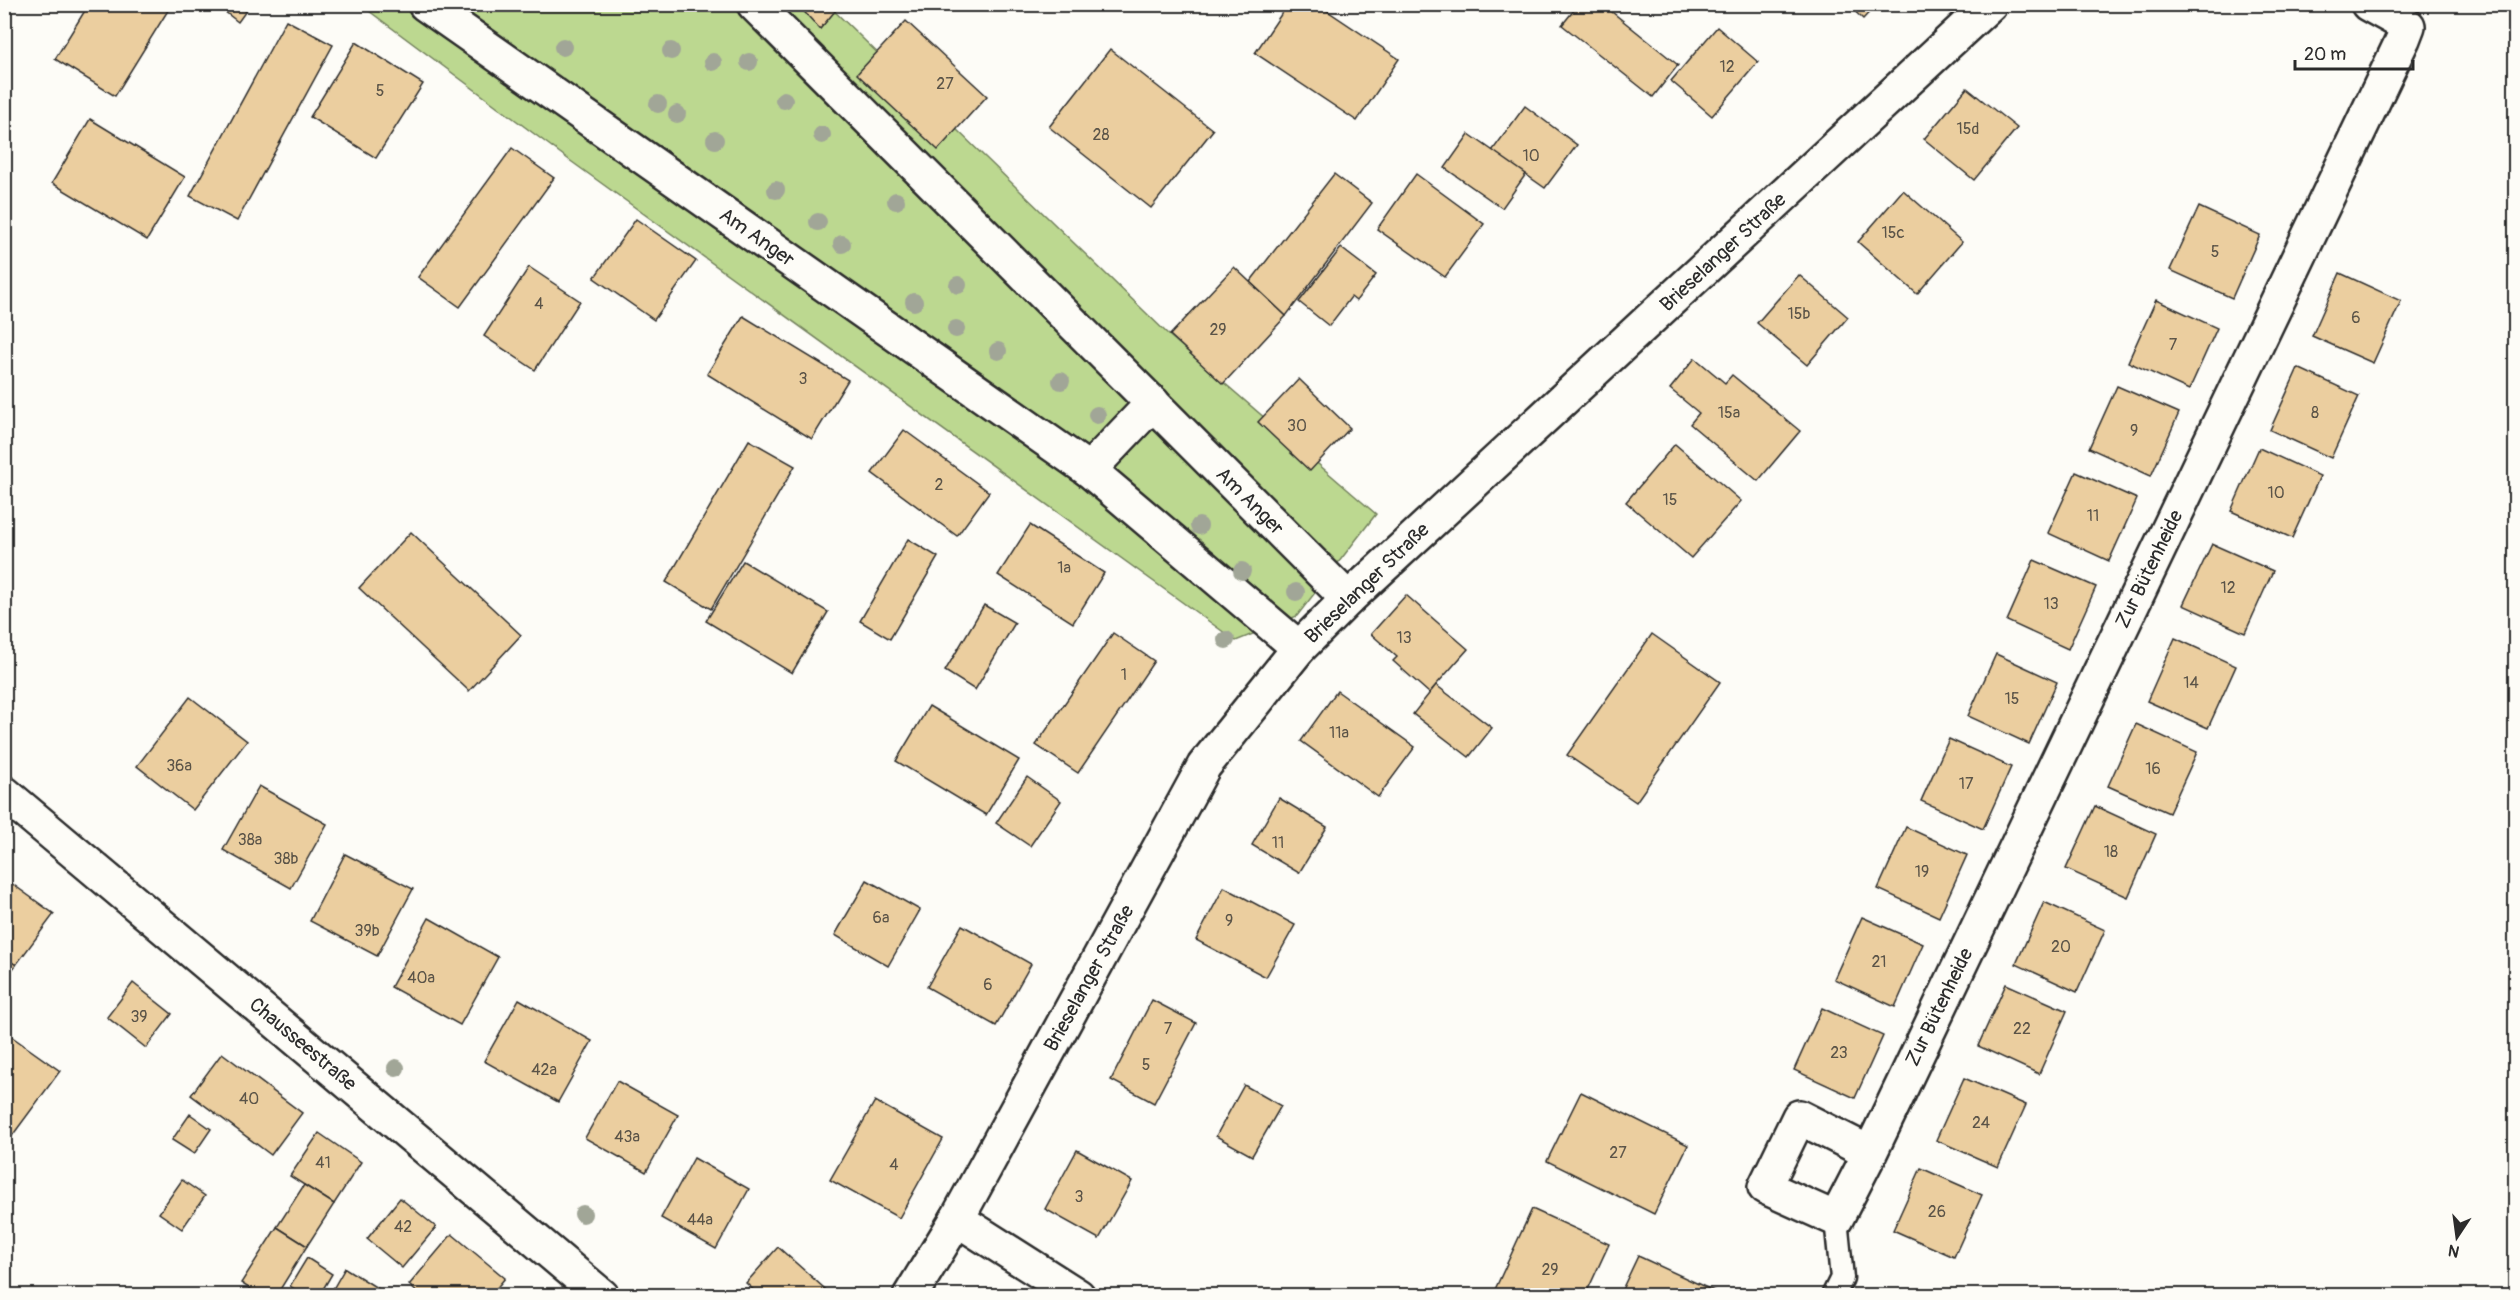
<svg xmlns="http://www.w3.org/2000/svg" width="2520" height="1300" font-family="Pangolin,sans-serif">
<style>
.green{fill:#bcd890;stroke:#74825e;stroke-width:1.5}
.building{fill:#ebce9f;stroke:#2b2b2b;stroke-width:1.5}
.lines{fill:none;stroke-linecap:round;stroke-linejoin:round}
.service-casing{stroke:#2b2b2b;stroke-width:27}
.minor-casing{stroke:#2b2b2b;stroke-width:38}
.tertiary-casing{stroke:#2b2b2b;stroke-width:38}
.secondary-casing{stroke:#2b2b2b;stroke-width:38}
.service{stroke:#fdfcf7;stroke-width:22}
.minor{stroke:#fdfcf7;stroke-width:33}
.tertiary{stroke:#fdfcf7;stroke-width:33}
.secondary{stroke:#fdfcf7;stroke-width:33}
.tree{fill:#a1a697}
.labels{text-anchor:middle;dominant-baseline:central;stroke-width:5;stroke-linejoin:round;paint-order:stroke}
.number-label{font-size:16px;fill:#5b5448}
.street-label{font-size:20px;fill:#2b2b2b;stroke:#fdfcf7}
</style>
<rect width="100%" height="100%" fill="#fdfcf7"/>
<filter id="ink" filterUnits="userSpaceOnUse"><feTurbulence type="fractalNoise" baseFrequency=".0167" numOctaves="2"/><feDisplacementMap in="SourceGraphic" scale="12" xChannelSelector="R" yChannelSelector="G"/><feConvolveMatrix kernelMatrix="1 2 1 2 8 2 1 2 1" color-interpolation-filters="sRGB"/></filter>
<g filter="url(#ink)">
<polygon class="green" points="361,5 828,5 1171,337 1376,514 1297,616 1236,641 572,162"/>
<g class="building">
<polygon points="89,4 172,4 115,96 55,59"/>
<polygon points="215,4 251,4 238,22"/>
<polygon points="797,4 841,4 820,29"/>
<polygon points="1288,4 1317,4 1399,59 1357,121 1255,53"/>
<polygon points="1579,4 1602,4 1678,65 1653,97 1562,25"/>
<polygon points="1847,4 1877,4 1863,19"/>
<polygon points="286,20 333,45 237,221 190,196"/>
<polygon points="906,21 987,96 938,150 857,74"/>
<polygon points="1717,27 1758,62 1712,116 1671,81"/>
<polygon points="356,42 423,84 376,158 310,117"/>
<polygon points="1110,49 1213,130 1151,208 1049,127"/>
<polygon points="1967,88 2017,128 1974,180 1924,139"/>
<polygon points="1525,106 1577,145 1545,188 1492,151"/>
<polygon points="90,119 185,177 147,240 52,183"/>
<polygon points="1469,134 1526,174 1502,208 1445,168"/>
<polygon points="512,148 554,178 460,307 418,277"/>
<polygon points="1334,174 1372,203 1286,316 1250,282"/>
<polygon points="1416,174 1484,224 1445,277 1377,229"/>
<polygon points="1903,190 1962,242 1917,294 1858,242"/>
<polygon points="2199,207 2260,235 2232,298 2170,270"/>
<polygon points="636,219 696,261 654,320 594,278"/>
<polygon points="1341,248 1376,275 1356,301 1351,297 1329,326 1299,302"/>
<polygon points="529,267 580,301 535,370 484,336"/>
<polygon points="1234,267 1286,316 1223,384 1170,335"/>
<polygon points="2340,273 2401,301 2373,363 2312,336"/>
<polygon points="1799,275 1848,317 1807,365 1757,323"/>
<polygon points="2156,300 2217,328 2189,390 2128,362"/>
<polygon points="743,316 848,380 812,439 707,374"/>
<polygon points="1695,358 1725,383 1732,375 1800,431 1758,481 1690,424 1699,413 1670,389"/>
<polygon points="2298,368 2359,396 2331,458 2270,430"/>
<polygon points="1299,379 1350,428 1310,471 1258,422"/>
<polygon points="2117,386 2179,413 2151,476 2089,448"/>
<polygon points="904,430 989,492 957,536 872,473"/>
<polygon points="749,440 795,466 711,609 666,582"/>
<polygon points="1675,444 1741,501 1691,558 1626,502"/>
<polygon points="2259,448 2320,476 2292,538 2231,511"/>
<polygon points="2076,472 2137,499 2109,561 2048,533"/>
<polygon points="1030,525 1104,573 1073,623 998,575"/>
<polygon points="411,532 521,635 469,691 359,588"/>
<polygon points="908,539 938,557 890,639 860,621"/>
<polygon points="2212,544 2273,571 2245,633 2183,605"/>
<polygon points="2034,560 2096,587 2068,649 2007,621"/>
<polygon points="743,561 828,612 792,673 706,621"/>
<polygon points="1406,595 1468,649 1429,693 1393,661 1397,657 1371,634"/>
<polygon points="984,605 1015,623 975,690 945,671"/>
<polygon points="1113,633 1154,661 1078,773 1036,745"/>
<polygon points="1652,634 1720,682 1636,802 1567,755"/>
<polygon points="2175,638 2236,666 2208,728 2147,701"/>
<polygon points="1996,654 2057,682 2029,744 1968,716"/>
<polygon points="1436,685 1492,728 1469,757 1413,714"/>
<polygon points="1337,691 1415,747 1378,797 1301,741"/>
<polygon points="190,697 247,741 193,810 137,766"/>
<polygon points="929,706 1019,760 986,815 896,761"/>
<polygon points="2136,724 2197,752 2169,813 2108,786"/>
<polygon points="1949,739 2011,767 1983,829 1921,801"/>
<polygon points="1027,777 1061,801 1030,846 996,823"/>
<polygon points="259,786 327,824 291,888 223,850"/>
<polygon points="1279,798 1327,827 1299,873 1252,845"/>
<polygon points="2095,806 2156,834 2128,897 2066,869"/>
<polygon points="1906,827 1967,855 1939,917 1878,889"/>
<polygon points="345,854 413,889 377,956 310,921"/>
<polygon points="4,878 54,914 16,965 4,957"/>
<polygon points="867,880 920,910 888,966 835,935"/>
<polygon points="1224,887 1295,925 1266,977 1196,940"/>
<polygon points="2044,902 2105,930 2077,992 2016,964"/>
<polygon points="1862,917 1923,944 1895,1007 1834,979"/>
<polygon points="429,918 498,957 460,1025 391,987"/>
<polygon points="962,925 1031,964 996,1026 927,987"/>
<polygon points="4,957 16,965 4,980"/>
<polygon points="133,983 172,1014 146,1048 107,1017"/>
<polygon points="2006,984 2067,1011 2039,1074 1978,1046"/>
<polygon points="519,999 592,1041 558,1102 484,1061"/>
<polygon points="1152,1000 1196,1023 1154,1103 1111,1080"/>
<polygon points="1822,1008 1883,1036 1855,1098 1794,1070"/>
<polygon points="8,1034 60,1071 9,1140 4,1137 4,1038"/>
<polygon points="222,1053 302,1113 271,1155 191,1095"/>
<polygon points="1964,1078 2026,1105 1998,1167 1936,1140"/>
<polygon points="617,1081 678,1115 646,1172 585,1138"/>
<polygon points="1244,1085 1281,1106 1252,1156 1216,1136"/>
<polygon points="1581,1092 1688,1145 1654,1214 1547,1161"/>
<polygon points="875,1101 943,1139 899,1218 830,1180"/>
<polygon points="190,1114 211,1129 194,1154 172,1140"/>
<polygon points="319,1133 361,1162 334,1204 290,1176"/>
<polygon points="1077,1150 1132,1181 1099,1239 1045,1209"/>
<polygon points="694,1158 749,1189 716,1249 661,1218"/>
<polygon points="1921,1168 1982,1195 1954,1257 1893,1230"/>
<polygon points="182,1180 205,1196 182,1229 159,1213"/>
<polygon points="304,1185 334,1204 307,1246 277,1227"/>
<polygon points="400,1198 436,1227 402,1268 367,1239"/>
<polygon points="1532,1209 1609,1244 1585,1296 1492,1296"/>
<polygon points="277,1227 307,1246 276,1296 261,1296 241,1283"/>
<polygon points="452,1234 505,1278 490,1296 421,1296 409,1285"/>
<polygon points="778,1247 833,1296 760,1296 746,1283"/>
<polygon points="1638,1256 1718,1293 1717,1296 1619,1296"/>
<polygon points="307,1258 332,1274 319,1296 305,1296 290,1286"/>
<polygon points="345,1268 390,1296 329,1296"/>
</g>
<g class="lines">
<defs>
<polyline id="service" points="1833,1296 1842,1278 1836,1219"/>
<g id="minor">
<polyline points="425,4 1089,470 1299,648"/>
<polyline points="754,4 1348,599"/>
<polyline points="1089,470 1153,403"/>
<polyline points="1870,1153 1799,1117 1765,1187 1836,1219 1870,1153 2403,39 2408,26 2368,4"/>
<polyline points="957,1219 1078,1296"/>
</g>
<polyline id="tertiary" points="910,1296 957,1219 1204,766 1299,648 1348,599 1990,4"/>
<polyline id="secondary" points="4,793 602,1296"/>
</defs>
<use href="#service" class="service-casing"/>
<use href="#minor" class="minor-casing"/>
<use href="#tertiary" class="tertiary-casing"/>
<use href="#secondary" class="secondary-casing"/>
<use href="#service" class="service"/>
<use href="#minor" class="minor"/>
<use href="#tertiary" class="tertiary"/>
<use href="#secondary" class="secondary"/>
</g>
<g class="tree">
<circle cx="563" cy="47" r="9"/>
<circle cx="671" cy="51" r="9"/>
<circle cx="713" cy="62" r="9"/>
<circle cx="749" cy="62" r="9"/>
<circle cx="784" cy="100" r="9"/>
<circle cx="658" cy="104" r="9"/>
<circle cx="677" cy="114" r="9"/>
<circle cx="822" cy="135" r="9"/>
<circle cx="715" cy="140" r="9"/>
<circle cx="776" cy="190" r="9"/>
<circle cx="896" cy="201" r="9"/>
<circle cx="818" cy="222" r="9"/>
<circle cx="842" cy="244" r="9"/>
<circle cx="958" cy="285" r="9"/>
<circle cx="914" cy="302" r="9"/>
<circle cx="956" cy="329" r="9"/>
<circle cx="998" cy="351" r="9"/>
<circle cx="1061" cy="381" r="9"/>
<circle cx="1097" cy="415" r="9"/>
<circle cx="1199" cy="526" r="9"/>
<circle cx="1242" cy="571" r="9"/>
<circle cx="1296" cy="592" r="9"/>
<circle cx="1226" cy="640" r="9"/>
<circle cx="396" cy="1068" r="9"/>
<circle cx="583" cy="1214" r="9"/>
</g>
</g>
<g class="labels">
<g class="number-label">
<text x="1727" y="67">12</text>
<text x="945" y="84">27</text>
<text x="380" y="91">5</text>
<text x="1968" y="129">15d</text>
<text x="1101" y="135">28</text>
<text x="1531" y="156">10</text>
<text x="1893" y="233">15c</text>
<text x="2215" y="252">5</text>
<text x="539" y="304">4</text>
<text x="1799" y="314">15b</text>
<text x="2356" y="318">6</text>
<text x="1218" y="330">29</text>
<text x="2173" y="345">7</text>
<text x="803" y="379">3</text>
<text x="1729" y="413">15a</text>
<text x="2315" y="413">8</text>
<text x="1297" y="426">30</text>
<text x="2134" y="431">9</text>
<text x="939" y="485">2</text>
<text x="2276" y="493">10</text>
<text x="1670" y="500">15</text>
<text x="2093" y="516">11</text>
<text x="1064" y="568">1a</text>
<text x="2228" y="588">12</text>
<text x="2051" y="604">13</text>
<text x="1404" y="638">13</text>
<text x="1124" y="675">1</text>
<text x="2191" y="683">14</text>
<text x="2012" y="699">15</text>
<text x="1339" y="733">11a</text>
<text x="179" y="766">36a</text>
<text x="2153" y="769">16</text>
<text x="1966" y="784">17</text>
<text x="250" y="840">38a</text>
<text x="1278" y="843">11</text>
<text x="2111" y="852">18</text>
<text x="286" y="859">38b</text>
<text x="1922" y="872">19</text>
<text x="881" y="918">6a</text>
<text x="1229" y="921">9</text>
<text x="367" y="931">39b</text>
<text x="2061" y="947">20</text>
<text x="1879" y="962">21</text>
<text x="421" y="978">40a</text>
<text x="988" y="985">6</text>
<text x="139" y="1017">39</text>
<text x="1168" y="1029">7</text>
<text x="2022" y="1029">22</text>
<text x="1839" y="1053">23</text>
<text x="1146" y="1065">5</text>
<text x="544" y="1070">42a</text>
<text x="249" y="1099">40</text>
<text x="1981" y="1123">24</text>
<text x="627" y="1137">43a</text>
<text x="1618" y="1153">27</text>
<text x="323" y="1163">41</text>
<text x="894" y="1165">4</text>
<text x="1079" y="1197">3</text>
<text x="1937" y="1212">26</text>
<text x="700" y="1220">44a</text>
<text x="403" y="1227">42</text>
<text x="1550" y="1270">29</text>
</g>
<g class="street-label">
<text transform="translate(757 237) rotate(35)">Am Anger</text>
<text transform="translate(1723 252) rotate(-43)">Brieselanger Straße</text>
<text transform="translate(1250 501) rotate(45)">Am Anger</text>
<text transform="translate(2149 569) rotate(-64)">Zur Bütenheide</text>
<text transform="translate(1367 583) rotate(-44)">Brieselanger Straße</text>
<text transform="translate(1089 978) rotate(-61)">Brieselanger Straße</text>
<text transform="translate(1939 1007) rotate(-64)">Zur Bütenheide</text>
<text transform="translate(303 1044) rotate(40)">Chausseestraße</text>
</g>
</g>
<rect width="2520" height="1300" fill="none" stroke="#fdfcf7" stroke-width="24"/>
<rect x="12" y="12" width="2496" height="1276" fill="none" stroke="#2b2b2b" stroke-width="2" filter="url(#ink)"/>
<g transform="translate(2457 1237) rotate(193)" stroke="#fdfcf7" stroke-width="4.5" paint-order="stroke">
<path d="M0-4.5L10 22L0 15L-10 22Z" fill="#2b2b2b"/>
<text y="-9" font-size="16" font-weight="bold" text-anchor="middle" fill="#2b2b2b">N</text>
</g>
<path d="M2295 60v9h118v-9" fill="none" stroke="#2b2b2b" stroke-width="3"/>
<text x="2304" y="60" font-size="18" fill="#2b2b2b" stroke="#fdfcf7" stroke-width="4.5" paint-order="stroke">20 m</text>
</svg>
